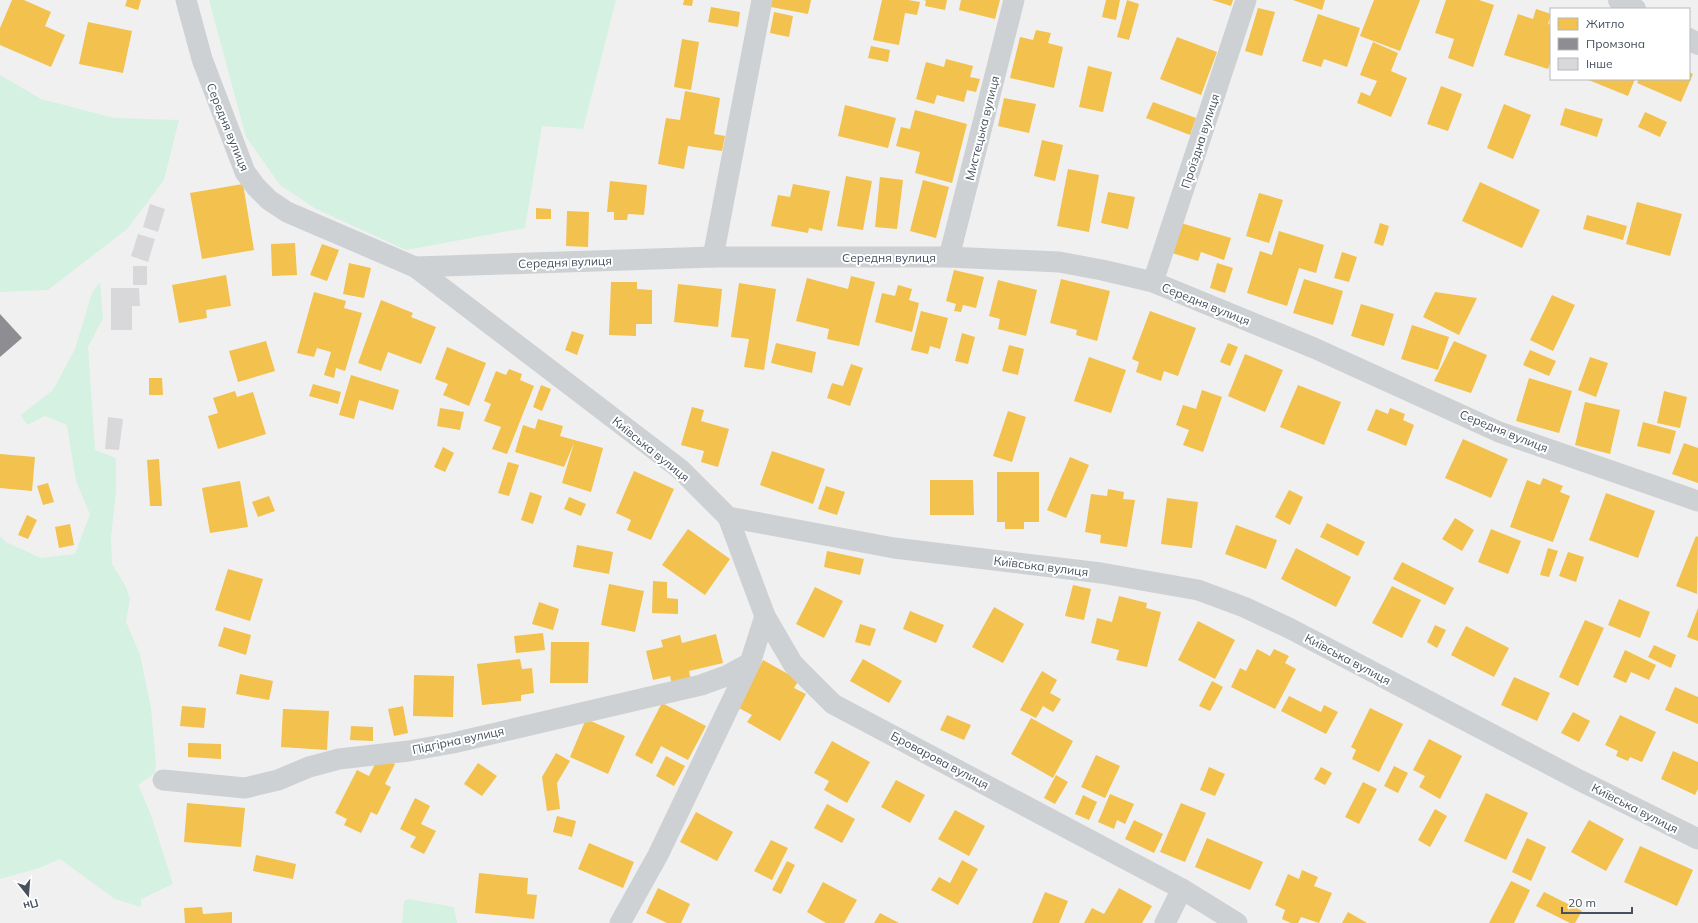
<svg xmlns="http://www.w3.org/2000/svg" width="1698" height="923" font-family="Mulish,sans-serif">
<style>
.green{fill:#d4f1e2}
.homes{fill:#f2c14e}
.industry{fill:#8d8d92}
.building{fill:#d8d8db}
.lines{fill:none;stroke-linecap:round;stroke-linejoin:round}
.minor{stroke:#ced1d4;stroke-width:21}
.tertiary{stroke:#ced1d4;stroke-width:22}
.labels{text-anchor:middle;dominant-baseline:central;stroke-width:4;stroke-linejoin:round;paint-order:stroke}
.street-label{font-size:12px;fill:#46505e;stroke:#fff}
</style>
<rect width="100%" height="100%" fill="#f1f0f0"/>
<g class="green">
<polygon points="209,0 616,0 583,129 542,126 525,228 406,250 316,209 280,185 246,137"/>
<polygon points="0,75 41,99 114,118 179,120 164,180 127,229 48,290 0,292"/>
<polygon points="100,282 103,318 88,347 95,450 116,458 116,491 111,538 112,564 126,587 130,599 126,622 140,655 151,708 156,763 155,773 138,785 151,815 173,884 141,899 141,907 115,899 60,859 39,868 0,879 0,536 6,542 41,558 75,554 90,514 76,481 67,425 45,416 27,425 21,415 53,390 75,349 92,293"/>
<polygon points="408,899 454,907 457,923 402,923 404,901"/>
</g>
<g class="homes">
<polygon points="12,0 24,0 51,12 45,26 65,35 51,67 0,45 0,28"/>
<polygon points="127,0 141,0 138,10 125,6"/>
<polygon points="684,0 693,0 692,6 683,5"/>
<polygon points="772,0 811,0 808,14 771,7"/>
<polygon points="882,0 908,0 920,2 917,15 905,13 899,45 873,40"/>
<polygon points="924,0 947,0 945,10 925,6 926,1"/>
<polygon points="961,0 1000,0 995,19 959,10"/>
<polygon points="1106,0 1120,0 1116,20 1102,17"/>
<polygon points="1127,0 1139,4 1129,40 1117,37"/>
<polygon points="1212,0 1233,0 1231,6"/>
<polygon points="1293,0 1325,0 1322,10"/>
<polygon points="1374,0 1420,0 1400,51 1360,36"/>
<polygon points="1446,0 1479,0 1494,5 1473,67 1448,58 1454,39 1435,33"/>
<polygon points="711,7 740,12 738,27 708,22"/>
<polygon points="1258,8 1275,12 1262,56 1245,51"/>
<polygon points="1536,9 1551,14 1548,24 1551,25 1551,59 1548,69 1504,55 1518,14 1533,19"/>
<polygon points="774,12 793,16 789,37 770,33"/>
<polygon points="1318,14 1360,28 1347,67 1324,59 1321,67 1302,61"/>
<polygon points="88,22 132,31 123,73 79,64"/>
<polygon points="1036,30 1051,33 1048,43 1063,47 1054,88 1010,78 1020,37 1033,40"/>
<polygon points="1177,37 1217,52 1201,95 1160,79"/>
<polygon points="682,39 699,42 691,90 674,87"/>
<polygon points="1373,42 1398,53 1391,71 1407,78 1391,117 1357,103 1361,92 1370,96 1377,81 1360,75"/>
<polygon points="871,46 890,50 888,62 868,58"/>
<polygon points="946,59 973,66 970,77 980,79 976,92 967,90 964,102 937,95 934,104 916,99 926,62 944,67"/>
<polygon points="1088,66 1112,72 1103,112 1079,107"/>
<polygon points="1689,72 1693,74 1681,102 1637,83 1639,79 1689,79"/>
<polygon points="1586,79 1635,79 1628,96"/>
<polygon points="1441,86 1462,94 1448,131 1427,124"/>
<polygon points="685,91 720,98 714,134 725,136 722,151 688,146 684,169 658,164 666,118 680,120"/>
<polygon points="1004,98 1036,104 1029,133 998,126"/>
<polygon points="1153,102 1196,118 1190,135 1146,118"/>
<polygon points="1504,104 1531,115 1513,159 1487,148"/>
<polygon points="845,105 896,118 888,148 838,136"/>
<polygon points="1565,108 1603,119 1597,137 1560,125"/>
<polygon points="915,110 967,124 952,183 915,173 920,152 896,146 901,127 910,129"/>
<polygon points="1645,112 1667,122 1660,137 1638,127"/>
<polygon points="1042,140 1063,145 1055,181 1034,176"/>
<polygon points="1068,169 1099,175 1089,232 1057,226"/>
<polygon points="846,176 872,181 863,230 837,226"/>
<polygon points="880,177 903,180 897,229 875,227"/>
<polygon points="923,180 949,187 936,238 910,231"/>
<polygon points="610,181 647,185 644,215 628,214 627,220 614,220 614,212 607,212"/>
<polygon points="1480,182 1540,210 1522,248 1462,221"/>
<polygon points="243,184 254,250 202,259 190,193"/>
<polygon points="793,184 830,191 822,231 809,228 808,233 771,226 778,195 790,197"/>
<polygon points="1108,192 1135,197 1128,229 1101,223"/>
<polygon points="1259,193 1283,200 1269,243 1246,236"/>
<polygon points="1637,202 1682,214 1670,256 1626,244"/>
<polygon points="536,208 551,209 551,219 536,219"/>
<polygon points="567,211 589,212 588,247 566,246"/>
<polygon points="1587,215 1627,226 1623,240 1583,229"/>
<polygon points="1181,223 1231,238 1224,260 1201,252 1198,261 1172,253"/>
<polygon points="1380,223 1389,226 1383,246 1374,243"/>
<polygon points="1279,231 1324,245 1316,273 1299,268 1287,306 1247,293 1260,251 1272,255"/>
<polygon points="295,243 297,275 272,276 271,244"/>
<polygon points="322,244 339,250 327,281 310,275"/>
<polygon points="1342,252 1357,257 1349,282 1334,278"/>
<polygon points="349,263 371,268 364,298 343,294"/>
<polygon points="1217,263 1233,268 1225,293 1210,288"/>
<polygon points="954,270 984,277 976,308 963,305 961,312 954,311 956,304 946,301"/>
<polygon points="226,275 231,306 206,310 207,318 179,323 172,285"/>
<polygon points="851,276 875,282 859,346 827,339 829,329 796,321 807,278 848,289"/>
<polygon points="1061,279 1110,291 1097,341 1076,335 1077,330 1050,323"/>
<polygon points="1304,279 1343,291 1333,325 1293,313"/>
<polygon points="998,280 1037,290 1026,336 998,329 1000,319 989,316"/>
<polygon points="611,282 637,282 637,289 652,290 652,324 636,324 636,336 609,335"/>
<polygon points="739,283 776,289 764,370 744,367 749,339 731,337"/>
<polygon points="678,284 722,289 718,327 674,322"/>
<polygon points="898,285 912,289 909,300 919,303 912,332 875,322 882,293 895,296"/>
<polygon points="314,292 346,301 344,308 362,313 345,371 336,368 334,378 324,375 331,352 317,348 314,357 297,353"/>
<polygon points="1435,292 1477,298 1459,335 1423,317"/>
<polygon points="1552,295 1575,305 1553,351 1530,340"/>
<polygon points="381,300 413,313 411,317 436,327 421,364 388,352 381,371 358,363"/>
<polygon points="1361,304 1394,314 1384,346 1351,336"/>
<polygon points="921,311 948,318 940,349 930,346 928,354 911,350"/>
<polygon points="1150,311 1196,328 1178,376 1164,371 1161,381 1136,372 1139,362 1132,359"/>
<polygon points="1412,325 1449,337 1438,370 1401,359"/>
<polygon points="572,331 584,335 577,355 565,350"/>
<polygon points="962,333 975,337 968,364 955,361"/>
<polygon points="266,341 275,371 238,382 229,351"/>
<polygon points="1454,341 1487,355 1471,393 1434,381"/>
<polygon points="776,343 816,352 812,373 771,363"/>
<polygon points="1228,343 1238,347 1230,366 1220,362"/>
<polygon points="1009,345 1024,349 1018,375 1002,371"/>
<polygon points="447,347 486,363 469,406 443,395 448,384 435,379"/>
<polygon points="1530,350 1556,361 1549,376 1523,365"/>
<polygon points="1245,354 1283,370 1265,412 1228,396"/>
<polygon points="1089,357 1126,370 1111,413 1074,401"/>
<polygon points="1590,357 1608,363 1596,397 1578,390"/>
<polygon points="851,364 863,368 850,406 827,398 832,383 843,386"/>
<polygon points="509,369 522,374 520,380 534,386 507,454 492,449 501,427 484,421 491,404 484,401 496,371 506,375"/>
<polygon points="351,375 399,390 393,410 359,400 354,419 339,415"/>
<polygon points="149,378 162,378 163,395 149,395"/>
<polygon points="1529,378 1572,391 1559,433 1516,421"/>
<polygon points="313,384 341,392 338,404 309,396"/>
<polygon points="541,385 551,389 542,411 533,407"/>
<polygon points="1298,385 1341,402 1324,445 1280,427"/>
<polygon points="1202,390 1222,397 1203,452 1183,445 1189,430 1176,425 1183,405 1196,409"/>
<polygon points="235,391 237,397 253,392 266,434 218,449 208,416 218,413 213,398"/>
<polygon points="1664,391 1687,397 1680,428 1657,423"/>
<polygon points="1585,402 1620,410 1610,454 1575,445"/>
<polygon points="692,407 704,410 701,421 729,429 718,467 701,462 704,451 681,445"/>
<polygon points="440,408 464,412 460,430 437,426"/>
<polygon points="1390,408 1405,414 1403,420 1414,425 1406,446 1367,430 1376,409 1388,414"/>
<polygon points="1008,411 1026,417 1012,462 993,456"/>
<polygon points="538,419 563,426 560,436 603,448 591,492 562,483 574,443 564,467 515,452 523,425 535,429"/>
<polygon points="1643,422 1676,431 1670,454 1637,446"/>
<polygon points="1463,439 1508,459 1491,498 1445,478"/>
<polygon points="1684,443 1698,448 1698,483 1672,474"/>
<polygon points="443,447 454,453 445,472 434,467"/>
<polygon points="772,451 825,469 813,504 760,485"/>
<polygon points="0,454 35,457 32,491 0,488"/>
<polygon points="1070,457 1089,465 1066,518 1047,510"/>
<polygon points="159,459 162,506 150,506 147,460"/>
<polygon points="508,462 519,465 509,496 498,493"/>
<polygon points="634,471 674,489 651,540 627,530 631,520 616,513"/>
<polygon points="997,472 1039,472 1039,522 1024,522 1024,529 1005,529 1005,522 997,522"/>
<polygon points="1543,478 1563,486 1560,492 1570,496 1553,542 1510,527 1527,480 1540,485"/>
<polygon points="930,480 973,480 974,515 930,515"/>
<polygon points="240,481 248,527 210,533 202,488"/>
<polygon points="48,483 54,502 43,505 37,486"/>
<polygon points="826,486 845,492 837,515 818,509"/>
<polygon points="1108,489 1124,492 1123,499 1135,500 1127,547 1100,543 1101,535 1085,532 1091,494 1107,496"/>
<polygon points="1289,490 1303,497 1290,525 1275,517"/>
<polygon points="530,492 542,496 533,524 521,520"/>
<polygon points="1606,493 1655,511 1638,558 1589,540"/>
<polygon points="269,496 275,511 258,517 252,502"/>
<polygon points="569,497 586,504 581,516 564,509"/>
<polygon points="1167,498 1198,502 1192,548 1161,544"/>
<polygon points="27,515 37,520 28,539 18,535"/>
<polygon points="1455,518 1474,530 1462,551 1442,539"/>
<polygon points="1327,523 1365,542 1358,556 1320,537"/>
<polygon points="70,524 74,545 59,548 55,527"/>
<polygon points="1236,525 1277,540 1266,569 1225,554"/>
<polygon points="688,529 730,559 705,595 662,565"/>
<polygon points="1491,529 1521,541 1508,574 1478,562"/>
<polygon points="1696,536 1698,537 1697,594 1676,586"/>
<polygon points="577,545 613,552 609,574 573,567"/>
<polygon points="1296,548 1351,577 1336,607 1281,579"/>
<polygon points="1548,548 1558,551 1549,577 1540,575"/>
<polygon points="827,551 864,559 860,575 824,567"/>
<polygon points="1568,552 1584,557 1576,582 1559,576"/>
<polygon points="1402,562 1454,588 1445,605 1393,579"/>
<polygon points="228,569 263,579 250,621 215,610"/>
<polygon points="653,581 667,582 667,598 678,599 678,614 652,613"/>
<polygon points="609,584 644,591 635,632 601,625"/>
<polygon points="1073,585 1091,589 1084,620 1065,616"/>
<polygon points="1392,586 1421,600 1402,638 1372,623"/>
<polygon points="815,587 843,601 824,638 796,624"/>
<polygon points="1119,596 1147,603 1146,608 1161,612 1147,667 1116,660 1119,650 1091,643 1097,618 1112,622"/>
<polygon points="1619,599 1650,612 1640,638 1608,625"/>
<polygon points="539,602 559,609 553,630 532,624"/>
<polygon points="994,607 1024,624 1003,663 972,647"/>
<polygon points="1698,608 1698,641 1687,637"/>
<polygon points="910,611 944,625 936,643 903,629"/>
<polygon points="1585,620 1604,628 1578,686 1559,677"/>
<polygon points="1198,621 1235,640 1215,679 1178,660"/>
<polygon points="860,624 876,629 870,646 855,642"/>
<polygon points="1435,625 1446,630 1437,648 1427,642"/>
<polygon points="1466,626 1509,648 1494,677 1451,655"/>
<polygon points="224,627 251,635 246,655 218,646"/>
<polygon points="543,633 545,650 516,653 514,636"/>
<polygon points="716,634 723,663 689,671 691,681 672,685 670,676 653,680 646,651 663,647 661,640 680,635 682,643"/>
<polygon points="551,642 589,642 588,683 550,683"/>
<polygon points="1654,645 1676,655 1671,668 1648,657"/>
<polygon points="1257,649 1270,656 1274,649 1289,656 1285,663 1296,669 1275,709 1231,687 1240,668 1246,671"/>
<polygon points="1625,650 1656,665 1649,680 1631,672 1626,683 1613,677"/>
<polygon points="520,659 522,669 532,668 534,693 521,695 521,701 482,705 477,664"/>
<polygon points="863,659 902,681 889,703 850,681"/>
<polygon points="763,660 799,680 794,688 806,694 780,741 747,722 752,715 737,707"/>
<polygon points="1042,671 1057,680 1050,693 1061,699 1053,712 1043,706 1036,718 1020,710"/>
<polygon points="240,674 273,681 269,700 236,694"/>
<polygon points="414,675 454,676 453,717 413,716"/>
<polygon points="1514,677 1550,693 1537,721 1501,705"/>
<polygon points="1212,681 1223,687 1210,711 1199,706"/>
<polygon points="1675,687 1698,697 1698,724 1665,710"/>
<polygon points="1289,696 1321,712 1324,705 1338,712 1326,734 1281,711"/>
<polygon points="662,703 706,726 688,760 661,746 652,764 635,755"/>
<polygon points="182,706 206,708 204,728 180,726"/>
<polygon points="403,706 408,733 394,736 388,709"/>
<polygon points="1370,708 1403,724 1379,772 1352,759 1356,750 1351,747"/>
<polygon points="283,709 329,711 327,750 281,747"/>
<polygon points="1573,712 1590,721 1579,742 1561,733"/>
<polygon points="947,715 971,725 964,740 940,730"/>
<polygon points="1620,715 1656,732 1642,762 1630,757 1628,761 1616,756 1618,751 1605,745"/>
<polygon points="1031,718 1073,741 1053,778 1011,754"/>
<polygon points="586,719 625,736 608,774 570,757"/>
<polygon points="351,726 373,727 373,741 350,740"/>
<polygon points="1429,739 1462,756 1440,799 1419,787 1425,776 1413,770"/>
<polygon points="832,741 870,762 847,803 824,790 829,781 814,773"/>
<polygon points="188,743 221,744 221,759 188,757"/>
<polygon points="1673,751 1698,762 1698,789 1695,795 1661,779"/>
<polygon points="556,753 570,761 557,783 560,809 547,811 542,777"/>
<polygon points="1096,755 1120,766 1105,798 1081,787"/>
<polygon points="379,756 395,764 385,784 391,787 377,815 371,812 361,833 344,825 347,819 335,813 357,770 369,776"/>
<polygon points="666,756 685,766 674,786 656,776"/>
<polygon points="478,763 497,776 482,796 464,784"/>
<polygon points="1394,766 1408,773 1398,793 1384,786"/>
<polygon points="1209,767 1225,774 1215,796 1200,790"/>
<polygon points="1321,767 1332,773 1325,785 1314,779"/>
<polygon points="1056,775 1068,782 1055,804 1044,798"/>
<polygon points="896,780 925,795 910,823 881,807"/>
<polygon points="1363,782 1377,789 1359,824 1345,817"/>
<polygon points="1486,793 1528,813 1506,860 1464,841"/>
<polygon points="1110,794 1134,804 1125,824 1117,820 1114,829 1098,822"/>
<polygon points="1083,795 1097,802 1089,820 1075,814"/>
<polygon points="415,798 430,806 421,824 436,831 424,854 410,847 416,837 400,829"/>
<polygon points="187,803 245,808 241,847 184,842"/>
<polygon points="1181,803 1206,813 1185,862 1160,852"/>
<polygon points="827,804 855,819 842,843 814,828"/>
<polygon points="1435,809 1447,816 1430,847 1418,840"/>
<polygon points="955,810 985,826 969,856 938,839"/>
<polygon points="696,812 733,832 717,861 680,842"/>
<polygon points="557,816 576,821 572,837 553,832"/>
<polygon points="1134,820 1163,834 1154,853 1125,839"/>
<polygon points="1589,820 1624,839 1606,871 1571,852"/>
<polygon points="1207,838 1263,862 1250,890 1195,867"/>
<polygon points="1527,838 1546,847 1531,881 1512,872"/>
<polygon points="771,840 788,848 772,880 754,871"/>
<polygon points="589,843 634,862 623,888 578,869"/>
<polygon points="1640,846 1693,870 1677,906 1624,882"/>
<polygon points="256,855 296,864 293,879 253,871"/>
<polygon points="962,860 978,869 958,905 931,890 939,877 950,883"/>
<polygon points="787,861 795,865 781,894 772,890"/>
<polygon points="1302,870 1318,877 1314,886 1332,893 1319,923 1301,917 1298,923 1291,923 1282,919 1285,910 1275,905 1288,874 1299,879"/>
<polygon points="479,873 528,878 527,894 537,895 534,919 475,913"/>
<polygon points="1511,881 1530,890 1514,923 1489,923"/>
<polygon points="823,882 857,900 844,923 826,923 807,912"/>
<polygon points="658,888 690,904 681,923 667,923 646,913"/>
<polygon points="1119,888 1152,906 1142,923 1084,923 1092,908 1104,914"/>
<polygon points="1045,892 1068,901 1059,923 1032,923"/>
<polygon points="1544,892 1582,911 1575,923 1570,923 1536,906"/>
<polygon points="202,907 203,914 232,912 232,923 185,923 184,908"/>
<polygon points="1348,912 1367,923 1342,923"/>
<polygon points="880,913 899,923 874,923"/>
</g>
<polygon class="industry" points="0,314 22,338 0,357"/>
<g class="building">
<polygon points="150,204 165,209 158,232 143,227"/>
<polygon points="138,234 155,239 148,262 131,256"/>
<rect x="133" y="266" width="14" height="19"/>
<polygon points="111,288 139,288 140,306 132,306 132,330 111,330"/>
<polygon points="108,417 123,419 119,450 105,449"/>
</g>
<g class="lines">
<g class="minor">
<polyline points="186,0 202,59 245,172 256,187 269,200 287,212 415,267 713,257 949,257 1059,262 1102,270 1153,282 1314,348 1499,432 1698,501"/>
<polyline points="713,257 762,0"/>
<polyline points="949,257 1014,0"/>
<polyline points="415,267 680,469 728,517 894,548 1101,573 1198,590 1244,607 1289,628 1579,780 1698,839"/>
<polyline points="1153,282 1246,0"/>
<polyline points="728,517 765,616 793,664 833,704 1182,889 1237,923"/>
<polyline points="163,780 245,788 278,780 309,767 339,759 409,751 453,743 701,685 726,676 750,663 765,616"/>
<polyline points="620,923 658,855 750,663"/>
<polyline points="1165,923 1182,889"/>
</g>
<g class="tertiary">
<polyline points="1619,0 1635,9"/>
<polyline points="1689,39 1698,44"/>
</g>
</g>
<g class="labels">
<g class="street-label">
<text transform="translate(228 127) rotate(68)">Середня вулиця</text>
<text transform="translate(982 128) rotate(-76)">Мистецька вулиця</text>
<text transform="translate(1200 141) rotate(-72)">Проїздна вулиця</text>
<text x="889" y="257">Середня вулиця</text>
<text transform="translate(565 262) rotate(-2)">Середня вулиця</text>
<text transform="translate(1206 304) rotate(22)">Середня вулиця</text>
<text transform="translate(1504 431) rotate(22)">Середня вулиця</text>
<text transform="translate(651 449) rotate(39)">Київська вулиця</text>
<text transform="translate(1041 566) rotate(7)">Київська вулиця</text>
<text transform="translate(1348 659) rotate(28)">Київська вулиця</text>
<text transform="translate(458 740) rotate(-12)">Підгірна вулиця</text>
<text transform="translate(940 760) rotate(28)">Броварова вулиця</text>
<text transform="translate(1635 808) rotate(27)">Київська вулиця</text>
</g>
</g>
<rect x="1550" y="8" width="140" height="72" fill="#ffffff" stroke="#b5b9bf"/>
<rect x="1558" y="18" width="20" height="12" fill="#f2c14e" stroke="#b5b9bf"/>
<text x="1586" y="28" font-size="12" fill="#46505e">Житло</text>
<rect x="1558" y="38" width="20" height="12" fill="#8d8d92" stroke="#b5b9bf"/>
<text x="1586" y="48" font-size="12" fill="#46505e">Промзона</text>
<rect x="1558" y="58" width="20" height="12" fill="#d8d8db" stroke="#b5b9bf"/>
<text x="1586" y="68" font-size="12" fill="#46505e">Інше</text>
<g transform="translate(28 895) rotate(163)" stroke="#ffffff" stroke-width="3" paint-order="stroke">
<path d="M0-3L7 15L0 10L-7 15Z" fill="#46505e"/>
<text y="-6" font-size="11" font-weight="bold" text-anchor="middle" fill="#46505e">Пн</text>
</g>
<path d="M1562 907v6h70v-6" fill="none" stroke="#46505e" stroke-width="2"/>
<text x="1568" y="907" font-size="12" fill="#46505e" stroke="#ffffff" stroke-width="3" paint-order="stroke">20 m</text>
</svg>
